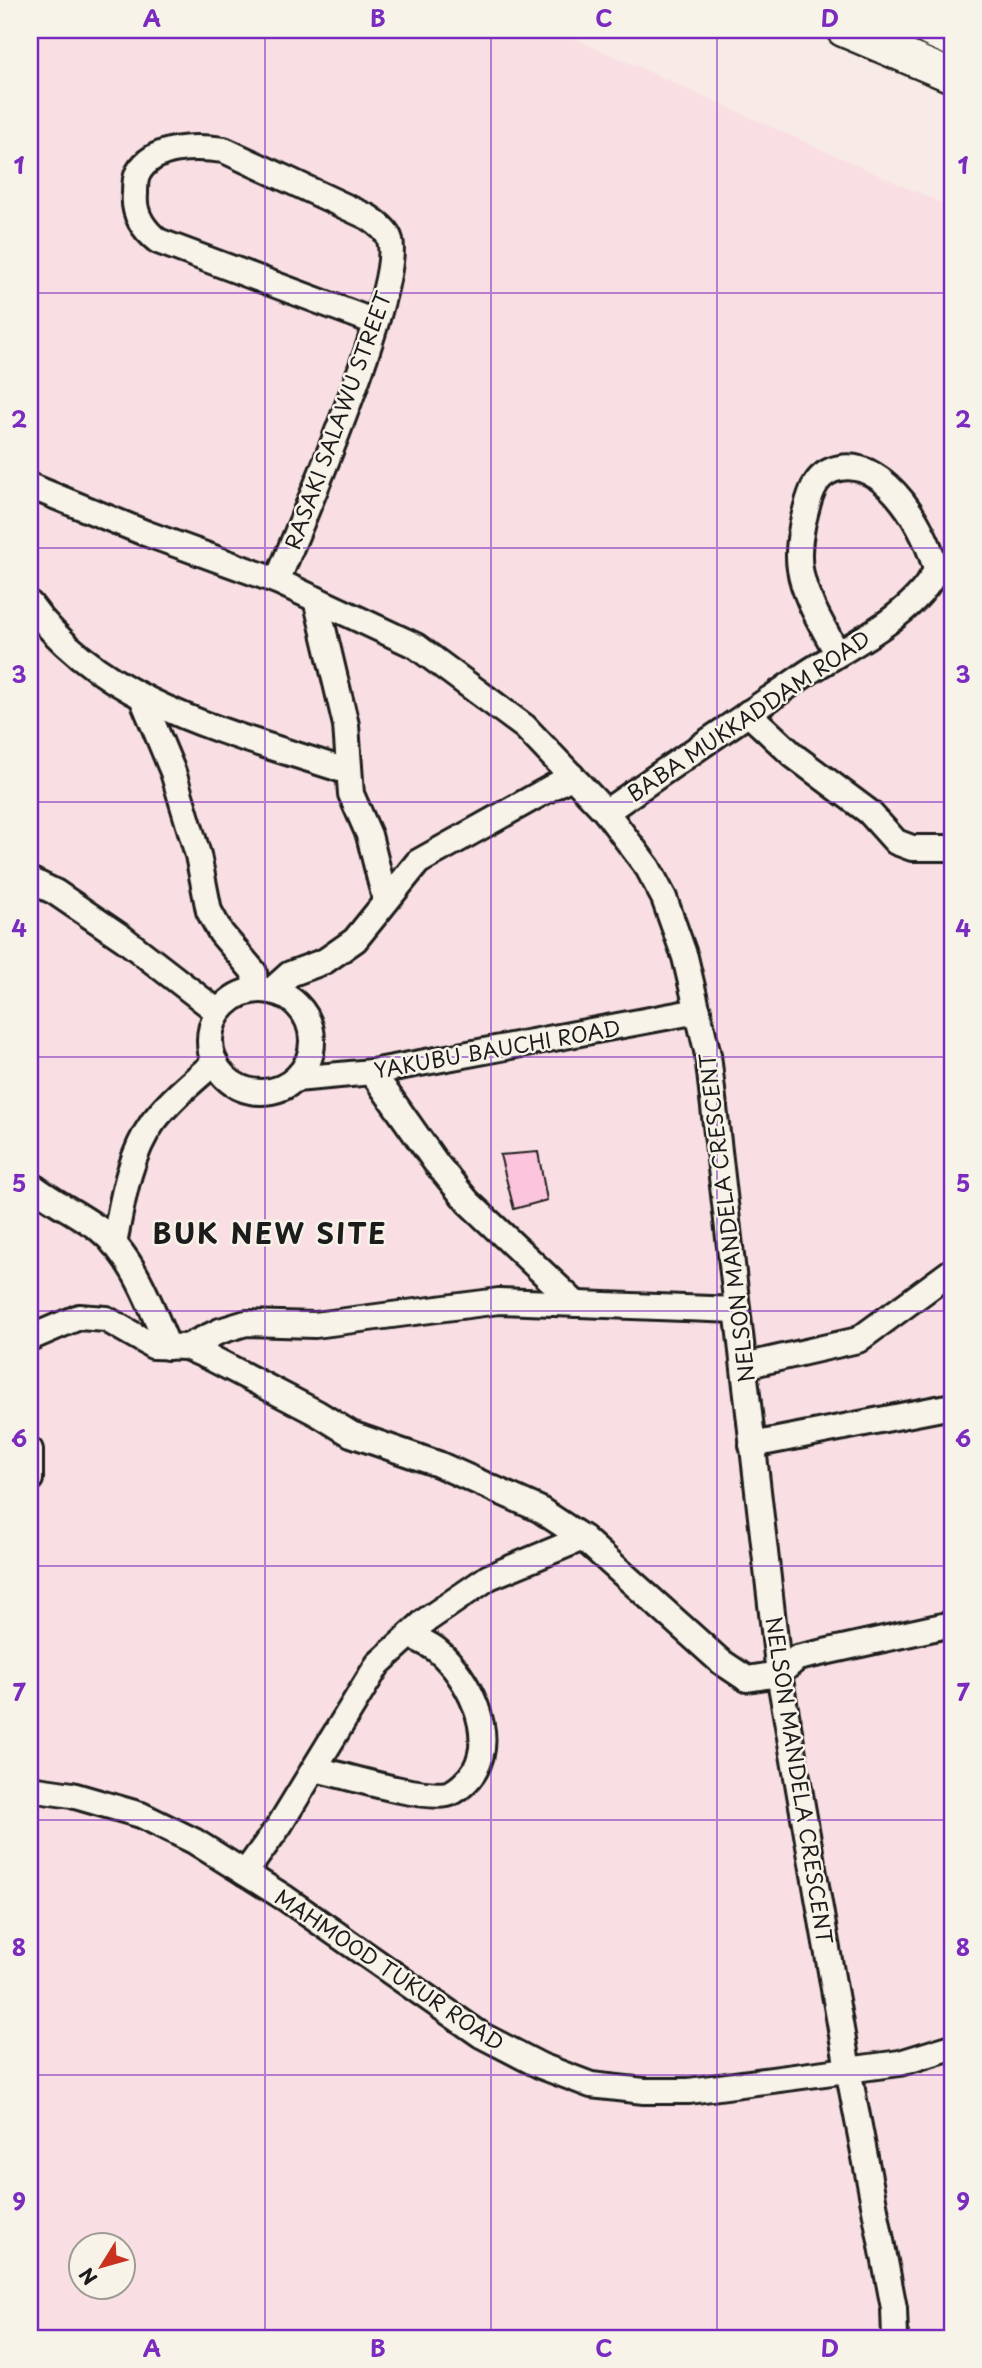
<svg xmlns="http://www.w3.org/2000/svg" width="982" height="2368" font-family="'Playpen Sans',sans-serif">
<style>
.built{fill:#f9dfe3;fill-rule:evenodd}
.building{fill:#fcc5dd;stroke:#1c1c1c;stroke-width:2}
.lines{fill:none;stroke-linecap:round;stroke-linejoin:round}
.minor-casing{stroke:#1c1c1c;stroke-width:30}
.major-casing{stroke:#1c1c1c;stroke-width:37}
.minor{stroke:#f7f3e8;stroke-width:24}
.major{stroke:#f7f3e8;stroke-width:32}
.grid{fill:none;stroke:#7b2cbf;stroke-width:2;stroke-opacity:0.55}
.labels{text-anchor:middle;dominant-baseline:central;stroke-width:5;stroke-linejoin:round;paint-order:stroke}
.street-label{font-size:21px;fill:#1c1c1c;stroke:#f7f3e8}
.district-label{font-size:28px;font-weight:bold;letter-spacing:2px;fill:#1c1c1c;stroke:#f7f3e8}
.neatline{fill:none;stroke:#7b2cbf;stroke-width:2.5}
.grid-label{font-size:23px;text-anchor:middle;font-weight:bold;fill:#7b2cbf}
</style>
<rect width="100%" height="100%" fill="#f8eae6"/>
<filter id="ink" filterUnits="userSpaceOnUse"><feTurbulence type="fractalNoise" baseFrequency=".0143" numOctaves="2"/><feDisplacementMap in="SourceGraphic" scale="14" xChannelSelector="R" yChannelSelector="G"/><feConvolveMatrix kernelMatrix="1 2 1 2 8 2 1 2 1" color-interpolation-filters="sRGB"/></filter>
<g filter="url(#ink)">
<path class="built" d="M30 30H556L952 208V2338H30ZM80 2246H122V2288H80Z"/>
<polygon class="building" points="538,1152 547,1200 514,1209 500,1155"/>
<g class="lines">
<defs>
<g id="minor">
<polyline points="30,486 145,533 277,581 416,646 525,727 606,812 648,868 664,898 685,957 708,1055 779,1674 848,2069 894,2308 895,2338"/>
<path d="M277 581C300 526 403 286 390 240 387 230 377 223 368 217L224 150C196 146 154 145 138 173 135 178 135 188 135 194 133 214 143 229 158 241L375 322"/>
<polyline points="316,599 346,725 351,794 369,835 385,899"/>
<path d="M30 604C103 706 236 734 349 772"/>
<polyline points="143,700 173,772 198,855 209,911 221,933 254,972 255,990"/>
<polyline points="748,713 794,756 869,812 896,842 912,848 952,848"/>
<path d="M606 812C671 766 738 721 804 675 844 648 915 616 936 570 927 531 887 460 840 468 817 472 811 490 806 510 801 527 797 551 800 569 804 597 824 628 837 653"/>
<polyline points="30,880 55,892 124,939 218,1012"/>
<circle cx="261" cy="1041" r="51"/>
<polyline points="271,991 290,974 325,961 355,940 418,862 572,776"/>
<polyline points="372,1072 436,1163 468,1202 576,1304"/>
<polyline points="296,1079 372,1072 698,1011"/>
<path d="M30 1184C51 1201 77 1213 99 1229 134 1257 151 1307 168 1347"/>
<path d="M114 1244C122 1204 128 1157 153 1122 171 1099 193 1081 215 1062"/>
<polyline points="30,1338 79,1317 106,1319 153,1346 186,1347 211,1358 317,1413 351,1434 438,1464 539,1509 583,1538 720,1661 747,1679 779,1674 797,1658 952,1624"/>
<polyline points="186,1347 220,1331 246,1323 315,1325 499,1301 737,1310"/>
<polyline points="744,1366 858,1340 952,1271"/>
<polyline points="752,1445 952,1406"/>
<polyline points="30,1450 30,1479"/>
<path d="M315 1769C348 1776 417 1799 447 1794 457 1792 470 1779 475 1770 496 1732 468 1677 438 1651 430 1644 419 1640 410 1635"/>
<polyline points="30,1789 72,1795 141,1815 194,1841 285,1898 481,2035 541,2066 591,2085 644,2091 689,2091 900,2063 952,2047"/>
<polyline points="245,1873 279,1826 378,1664 425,1621 489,1577 583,1538"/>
</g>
<g id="major">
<polyline points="843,30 952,76"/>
<polyline points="929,30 952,40"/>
</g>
</defs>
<use href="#minor" class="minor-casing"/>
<use href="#major" class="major-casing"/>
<use href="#minor" class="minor"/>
<use href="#major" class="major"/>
</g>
</g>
<path class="grid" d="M265 30V2338M491 30V2338M717 30V2338M30 293H952M30 548H952M30 802H952M30 1057H952M30 1311H952M30 1566H952M30 1820H952M30 2075H952"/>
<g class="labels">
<g class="street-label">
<text transform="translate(337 420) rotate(-70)">RASAKI SALAWU STREET</text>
<text transform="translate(748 715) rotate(-34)">BABA MUKKADDAM ROAD</text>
<text transform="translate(497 1048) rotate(-10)">YAKUBU BAUCHI ROAD</text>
<text transform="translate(726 1218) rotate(-97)">NELSON MANDELA CRESCENT</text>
<text transform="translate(800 1780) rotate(81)">NELSON MANDELA CRESCENT</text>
<text transform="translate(390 1969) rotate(34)">MAHMOOD TUKUR ROAD</text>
</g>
<g class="district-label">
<text x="270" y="1232">BUK NEW SITE</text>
</g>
</g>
<rect width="982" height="2368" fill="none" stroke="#f7f3e8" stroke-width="77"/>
<g transform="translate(102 2266) rotate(233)"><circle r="33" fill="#f7f3e8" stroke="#9f9d96" stroke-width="2"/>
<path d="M0-5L12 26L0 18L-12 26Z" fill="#c8321e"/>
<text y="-10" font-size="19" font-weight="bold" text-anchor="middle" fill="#1c1c1c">N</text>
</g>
<rect x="38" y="38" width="906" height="2292" class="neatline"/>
<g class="grid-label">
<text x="152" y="27">A</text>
<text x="378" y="27">B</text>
<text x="604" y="27">C</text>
<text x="830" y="27">D</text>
<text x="19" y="174">1</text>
<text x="963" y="174">1</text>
<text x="19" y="428">2</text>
<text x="963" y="428">2</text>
<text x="19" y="683">3</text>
<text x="963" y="683">3</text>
<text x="19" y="937">4</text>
<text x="963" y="937">4</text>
<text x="19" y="1192">5</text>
<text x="963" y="1192">5</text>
<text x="19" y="1447">6</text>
<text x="963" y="1447">6</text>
<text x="19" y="1701">7</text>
<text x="963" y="1701">7</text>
<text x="19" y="1956">8</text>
<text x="963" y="1956">8</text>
<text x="19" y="2210">9</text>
<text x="963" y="2210">9</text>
<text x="152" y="2357">A</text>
<text x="378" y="2357">B</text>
<text x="604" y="2357">C</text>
<text x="830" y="2357">D</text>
</g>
</svg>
